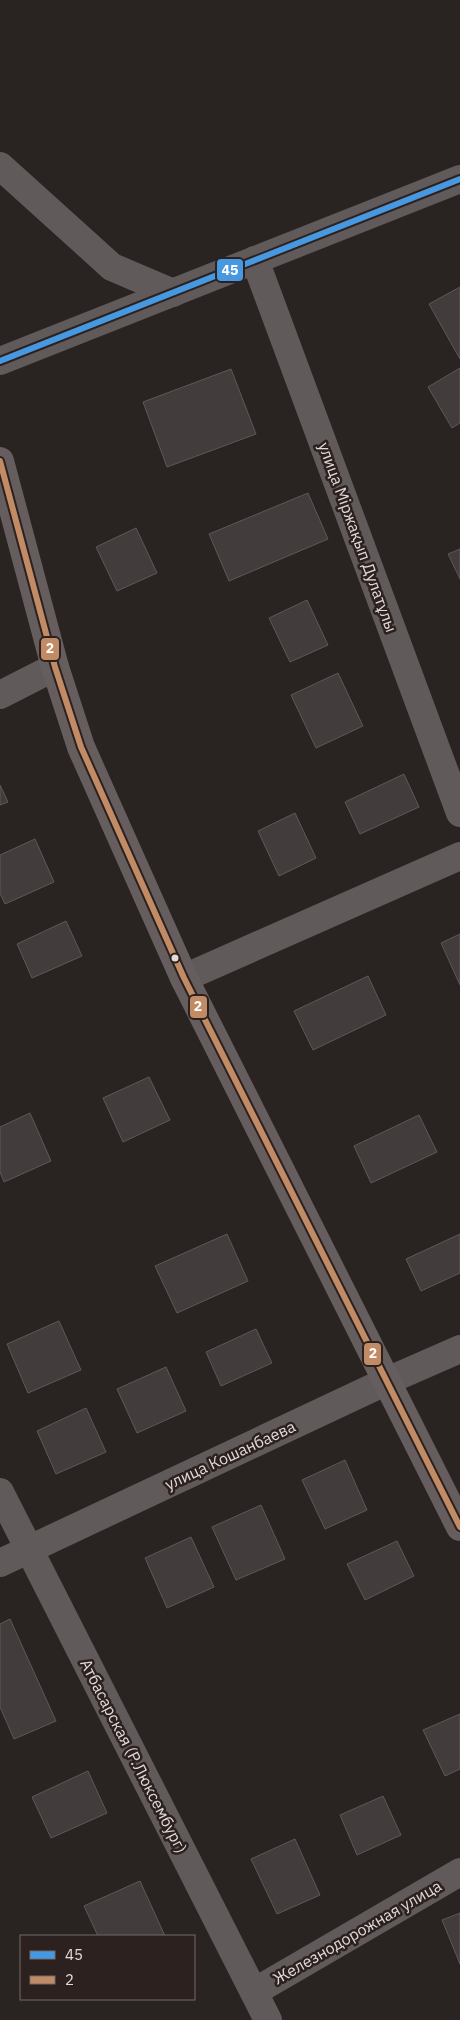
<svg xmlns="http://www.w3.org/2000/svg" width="460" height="2020" font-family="'IBM Plex Sans',sans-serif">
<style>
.building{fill:#423d3c;stroke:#5e5857}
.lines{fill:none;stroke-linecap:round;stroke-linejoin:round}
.street{stroke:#605b5a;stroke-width:28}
.secondary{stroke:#665e5e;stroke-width:28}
.bus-1-casing{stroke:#2c211f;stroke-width:10}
.bus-2-casing{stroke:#2c211f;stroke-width:10}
.bus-1{stroke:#4699e1;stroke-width:6}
.bus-2{stroke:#c18c65;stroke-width:6}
.bus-dot{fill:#e1dad8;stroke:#2c211f;stroke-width:2}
.labels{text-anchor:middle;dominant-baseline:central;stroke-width:5;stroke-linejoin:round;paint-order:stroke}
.street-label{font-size:16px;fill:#e1dad8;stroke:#2c211f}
.line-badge{stroke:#2c211f;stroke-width:2}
.badge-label{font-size:14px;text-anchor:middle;font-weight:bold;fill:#fff}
</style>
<rect width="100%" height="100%" fill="#292322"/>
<g class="building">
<polygon points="460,287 460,359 429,304"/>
<polygon points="460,368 460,423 452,428 428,387"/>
<polygon points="231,369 256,434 167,467 143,402"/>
<polygon points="308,493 328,539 229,581 209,534"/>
<polygon points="136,528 157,573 117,591 96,547"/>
<polygon points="460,549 460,579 448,554"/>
<polygon points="307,600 328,645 290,662 269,618"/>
<polygon points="338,673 363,726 316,748 291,695"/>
<polygon points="404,774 419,807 360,834 345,802"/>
<polygon points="0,785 8,802 0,805"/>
<polygon points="295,813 316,858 279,876 258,831"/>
<polygon points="35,839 54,882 5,904 0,893 0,855"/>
<polygon points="66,921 82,956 32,978 17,944"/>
<polygon points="460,934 460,985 441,943"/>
<polygon points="368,976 386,1015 313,1050 294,1011"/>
<polygon points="149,1077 170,1120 123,1142 103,1098"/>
<polygon points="30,1113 51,1161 4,1182 0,1172 0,1127"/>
<polygon points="419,1115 437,1152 371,1183 354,1146"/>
<polygon points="227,1234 248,1281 177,1313 155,1266"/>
<polygon points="460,1234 460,1273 421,1291 406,1259"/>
<polygon points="59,1321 81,1370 28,1393 7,1344"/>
<polygon points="256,1329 272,1363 221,1386 206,1352"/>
<polygon points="166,1367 186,1411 137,1433 117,1389"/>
<polygon points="86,1408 106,1452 56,1474 37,1431"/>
<polygon points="345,1460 367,1510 325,1529 302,1480"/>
<polygon points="261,1505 285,1559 236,1580 212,1527"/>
<polygon points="191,1537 214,1587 167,1608 145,1558"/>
<polygon points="397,1541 414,1576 365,1600 347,1564"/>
<polygon points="10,1619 56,1721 14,1739 0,1707 0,1624"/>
<polygon points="460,1714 460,1769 445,1776 423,1730"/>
<polygon points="88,1771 107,1813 51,1838 32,1797"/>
<polygon points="383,1796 401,1835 357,1855 340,1815"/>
<polygon points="295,1839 320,1895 277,1914 251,1859"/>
<polygon points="140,1881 165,1936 98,1936 84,1906"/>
<polygon points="460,1913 460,1964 442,1920"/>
</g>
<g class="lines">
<g class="street">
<polyline points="0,166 112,267 173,293"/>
<polyline points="255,260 460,813"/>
<polyline points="0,361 460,179"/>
<polyline points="0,695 55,667"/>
<polyline points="184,978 460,856"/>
<polyline points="0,1492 268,2020"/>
<polyline points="0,1563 387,1381 460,1349"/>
<polyline points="254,1992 460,1872"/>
</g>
<polyline class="secondary" points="0,461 55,667 81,747 184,978 460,1527"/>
<defs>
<polyline id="bus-1" points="0,361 460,179"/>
<polyline id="bus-2" points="0,461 55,667 81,747 184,978 460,1527"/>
</defs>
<use href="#bus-1" class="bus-1-casing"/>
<use href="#bus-2" class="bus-2-casing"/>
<use href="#bus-1" class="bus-1"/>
<use href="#bus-2" class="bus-2"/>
</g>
<circle class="bus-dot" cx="175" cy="958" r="4.5"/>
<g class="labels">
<g class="street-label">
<text transform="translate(358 537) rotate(70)">улица Міржақып Дулатұлы</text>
<text transform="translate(230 1455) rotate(-25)">улица Кошанбаева</text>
<text transform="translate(134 1756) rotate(63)">Атбасарская (Р.Люксембург)</text>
<text transform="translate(357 1932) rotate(-30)">Железнодорожная улица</text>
</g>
</g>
<g class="line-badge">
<rect x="216" y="258" width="28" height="24" rx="5" fill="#4699e1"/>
<rect x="40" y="637" width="20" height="24" rx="5" fill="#c18c65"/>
<rect x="189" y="995" width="19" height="24" rx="5" fill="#c18c65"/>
<rect x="363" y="1342" width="19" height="24" rx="5" fill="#c18c65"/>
</g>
<g class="badge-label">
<text x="230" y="275">45</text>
<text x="50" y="653">2</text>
<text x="198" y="1011">2</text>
<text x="373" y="1358">2</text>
</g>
<rect x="20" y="1935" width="175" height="65" fill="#2c211f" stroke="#746b69"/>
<rect x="30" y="1951" width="25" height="8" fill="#4699e1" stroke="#746b69"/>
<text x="65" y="1960" font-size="15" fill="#e1dad8">45</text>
<rect x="30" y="1976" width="25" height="8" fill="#c18c65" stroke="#746b69"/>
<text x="65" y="1985" font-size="15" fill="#e1dad8">2</text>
</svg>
